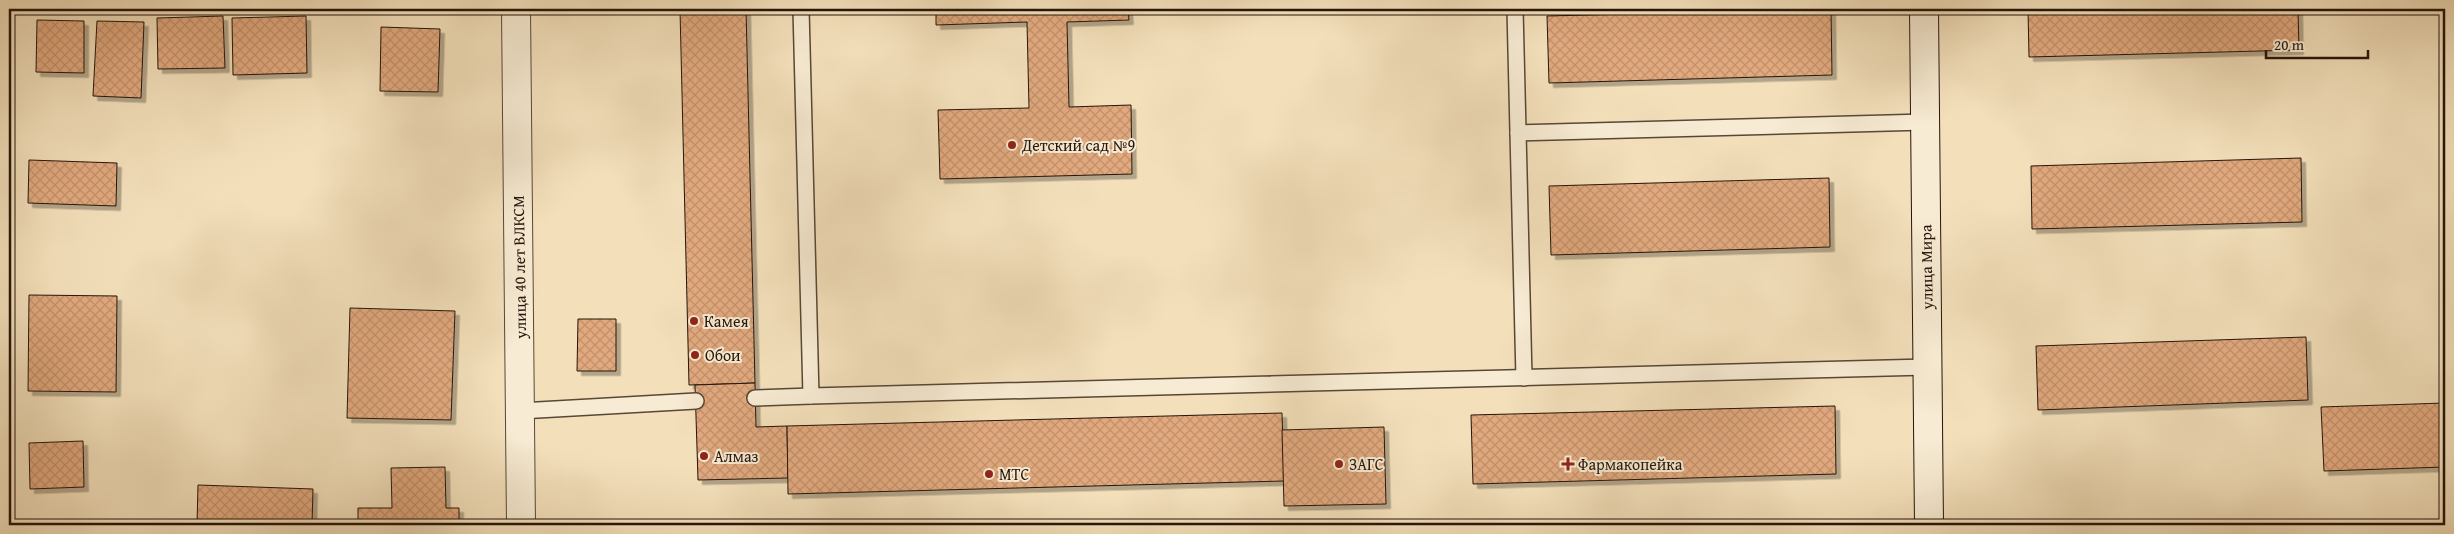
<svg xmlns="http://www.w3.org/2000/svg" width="2454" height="534" font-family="'Gentium Book Plus',serif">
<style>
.building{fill:url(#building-cross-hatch);stroke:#25140a;filter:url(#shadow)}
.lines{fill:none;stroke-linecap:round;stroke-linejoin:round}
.service-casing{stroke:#584736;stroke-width:18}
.minor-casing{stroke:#584736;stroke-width:30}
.secondary-casing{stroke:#25140a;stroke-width:30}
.service{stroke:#f7ebd3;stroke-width:15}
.minor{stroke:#f7ebd3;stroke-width:28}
.secondary{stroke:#f7ebd3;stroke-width:28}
.poi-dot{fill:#8f2418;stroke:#f7ebd3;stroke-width:2}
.labels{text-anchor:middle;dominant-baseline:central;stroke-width:4;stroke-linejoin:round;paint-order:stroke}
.poi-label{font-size:16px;fill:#25140a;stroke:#f7ebd3;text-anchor:start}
.street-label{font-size:16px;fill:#25140a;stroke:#f7ebd3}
</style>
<defs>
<pattern id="building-cross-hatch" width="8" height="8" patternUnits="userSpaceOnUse" patternTransform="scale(1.25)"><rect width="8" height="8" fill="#e2a97e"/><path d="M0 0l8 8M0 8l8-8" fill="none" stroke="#c2916c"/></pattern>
<filter id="shadow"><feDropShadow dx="4.5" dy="4.5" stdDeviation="0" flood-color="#0004"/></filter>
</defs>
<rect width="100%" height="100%" fill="#f3e0bb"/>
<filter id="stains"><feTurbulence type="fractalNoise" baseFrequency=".004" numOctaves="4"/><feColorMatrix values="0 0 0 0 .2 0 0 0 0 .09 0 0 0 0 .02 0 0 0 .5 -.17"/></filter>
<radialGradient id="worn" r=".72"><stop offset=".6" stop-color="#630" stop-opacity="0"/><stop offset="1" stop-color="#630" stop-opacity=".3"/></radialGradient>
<g class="building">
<polygon points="746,9 755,383 689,385 680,10"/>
<polygon points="936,9 1128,9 1129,20 1067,22 1069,107 1131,105 1132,174 940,179 938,110 1029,108 1027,22 936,25"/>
<polygon points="1831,9 1832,75 1549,83 1547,16"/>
<polygon points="2028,9 2298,9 2299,50 2029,57"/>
<polygon points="223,16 225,68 158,69 157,18"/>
<polygon points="306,16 307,73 233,75 232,18"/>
<polygon points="37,20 84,21 84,73 36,72"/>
<polygon points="97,21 144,22 141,98 93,96"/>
<polygon points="381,27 440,29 438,92 380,91"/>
<polygon points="2301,158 2302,222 2032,229 2031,166"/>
<polygon points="29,160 117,163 116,206 28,203"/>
<polygon points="1829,178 1830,247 1551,255 1549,186"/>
<polygon points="29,295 117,296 116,392 28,391"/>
<polygon points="350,308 455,311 451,420 347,418"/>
<polygon points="578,319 616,319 616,371 577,371"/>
<polygon points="2306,337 2308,400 2038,410 2036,346"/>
<polygon points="755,383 756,427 787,426 788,478 698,480 695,385"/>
<polygon points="2445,403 2445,467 2324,471 2321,407"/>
<polygon points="1835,406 1836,474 1473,484 1471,415"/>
<polygon points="1282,413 1284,481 788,494 787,426"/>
<polygon points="1384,427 1386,504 1284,506 1282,430"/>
<polygon points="83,441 84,487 30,489 29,443"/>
<polygon points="445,467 446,508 459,508 459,525 358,525 358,508 392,508 391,468"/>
<polygon points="198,485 313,489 312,525 197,525"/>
</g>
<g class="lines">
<defs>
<g id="service">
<polyline points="801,9 811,396 1927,367"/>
<polyline points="1515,9 1524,378"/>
<polyline points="1518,133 1925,122"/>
<polyline points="755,398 811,396"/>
<polyline points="520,411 696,401"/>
</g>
<polyline id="minor" points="516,9 521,525"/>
<polyline id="secondary" points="1924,9 1929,525"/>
</defs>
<use href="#service" class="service-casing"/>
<use href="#minor" class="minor-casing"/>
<use href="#secondary" class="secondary-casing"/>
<use href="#service" class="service"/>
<use href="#minor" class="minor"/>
<use href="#secondary" class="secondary"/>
</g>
<g class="poi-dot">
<circle cx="1012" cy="145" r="5"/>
<circle cx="694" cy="321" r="5"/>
<circle cx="695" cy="355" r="5"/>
<circle cx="704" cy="456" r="5"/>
<circle cx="1339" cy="464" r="5"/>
<path d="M1565.5 456.5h5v5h5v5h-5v5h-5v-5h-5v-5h5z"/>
<circle cx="989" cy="474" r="5"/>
</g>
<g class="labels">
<g class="poi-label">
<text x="1022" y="145">Детский сад №9</text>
<text x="704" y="321">Камея</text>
<text x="705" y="355">Обои</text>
<text x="714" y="456">Алмаз</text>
<text x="1349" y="464">ЗАГС</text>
<text x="1578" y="464">Фармакопейка</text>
<text x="999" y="474">МТС</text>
</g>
<g class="street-label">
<text transform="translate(519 267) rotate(-91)">улица 40 лет ВЛКСМ</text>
<text transform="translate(1926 267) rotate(-91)">улица Мира</text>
</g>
</g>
<rect width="2454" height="534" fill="none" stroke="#f3e0bb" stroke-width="30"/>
<rect x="10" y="10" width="2434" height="514" fill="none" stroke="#25140a" stroke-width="2.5"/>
<rect x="15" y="15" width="2424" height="504" fill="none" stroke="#25140a"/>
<path d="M2266 50v8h102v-8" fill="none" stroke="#25140a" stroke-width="2.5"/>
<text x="2274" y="50" font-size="15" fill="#25140a" stroke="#f7ebd3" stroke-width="4" paint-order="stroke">20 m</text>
<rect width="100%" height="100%" filter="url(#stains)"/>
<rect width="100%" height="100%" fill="url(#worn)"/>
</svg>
